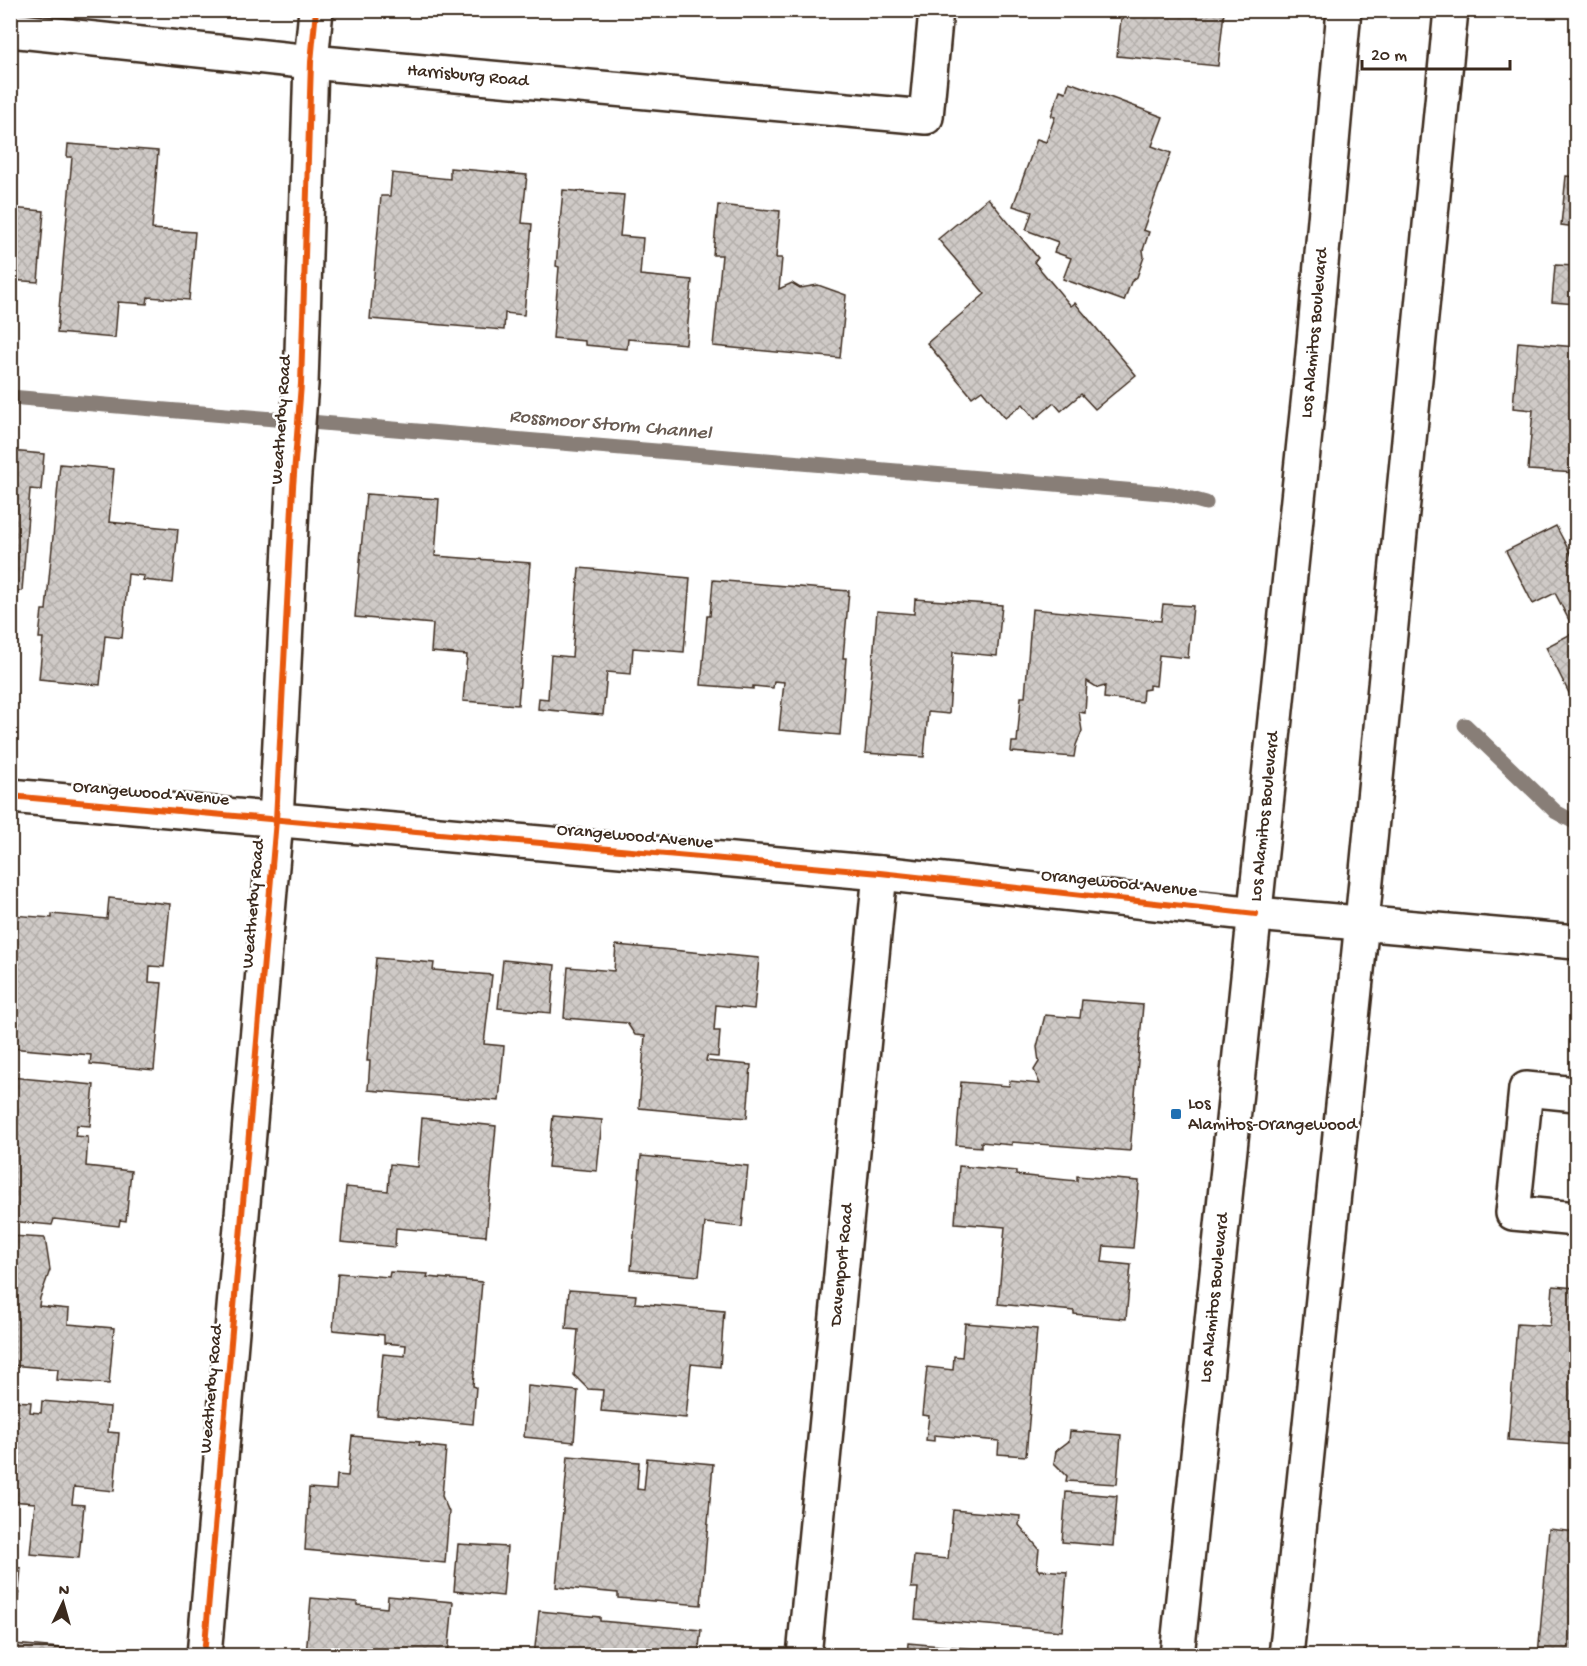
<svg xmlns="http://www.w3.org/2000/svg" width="1587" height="1666" font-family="'Gochi Hand',sans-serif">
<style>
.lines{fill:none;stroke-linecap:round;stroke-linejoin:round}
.stream{stroke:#887e77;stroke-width:15}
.building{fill:url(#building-cross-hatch);stroke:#3b2a1e;stroke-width:1.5}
.minor-casing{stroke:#3b2a1e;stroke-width:38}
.major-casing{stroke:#3b2a1e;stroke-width:38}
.minor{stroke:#fff;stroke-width:33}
.major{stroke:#fff;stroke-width:33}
.cycleway-casing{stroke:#fff;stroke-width:10}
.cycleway{stroke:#e8590c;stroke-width:6}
.poi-dot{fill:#1f6fb2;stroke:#fff;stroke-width:2}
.labels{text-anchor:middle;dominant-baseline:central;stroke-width:5;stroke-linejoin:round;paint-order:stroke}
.street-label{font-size:18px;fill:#3b2a1e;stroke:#fff}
.poi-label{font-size:18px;fill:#3b2a1e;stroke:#fff;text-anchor:start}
.water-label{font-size:20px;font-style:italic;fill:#685b52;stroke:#fff}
</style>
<defs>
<pattern id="building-cross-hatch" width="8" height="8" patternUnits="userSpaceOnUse" patternTransform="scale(1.5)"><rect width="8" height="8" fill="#cfcac7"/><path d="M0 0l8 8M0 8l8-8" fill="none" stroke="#b3aeaa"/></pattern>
</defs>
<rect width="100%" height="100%" fill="#fff"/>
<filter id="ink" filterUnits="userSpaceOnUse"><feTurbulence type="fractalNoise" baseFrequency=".0167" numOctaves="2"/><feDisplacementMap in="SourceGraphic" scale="12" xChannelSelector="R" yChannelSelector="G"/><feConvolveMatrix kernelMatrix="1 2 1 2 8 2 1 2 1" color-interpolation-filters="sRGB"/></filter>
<g filter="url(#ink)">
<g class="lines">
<g class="stream">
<polyline points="10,397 1173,494 1206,503"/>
<polyline points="1465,725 1556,812 1576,823"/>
</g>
</g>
<g class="building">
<polygon points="1122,10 1224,12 1218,66 1117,56"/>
<polygon points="1069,82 1163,117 1152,146 1171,153 1143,230 1149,232 1143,250 1144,257 1137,277 1131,282 1124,301 1063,279 1071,258 1054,252 1058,242 1026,230 1032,212 1013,206 1037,139 1046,142 1055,117 1051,116 1060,90 1066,92"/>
<polygon points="68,144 158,151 152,229 195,232 189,300 148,297 147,304 118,302 115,338 57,333 72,157 67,157"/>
<polygon points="450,168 527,175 522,223 532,224 524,315 505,313 504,330 370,319 381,196 390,196 392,173 450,179"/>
<polygon points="1566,176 1576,177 1576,227 1561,225"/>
<polygon points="563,190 624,195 620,236 643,238 640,275 692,280 686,344 628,339 627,349 585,345 585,341 553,338 559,267 556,266"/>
<polygon points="988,198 1038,258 1034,262 1071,306 1075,303 1136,375 1095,409 1081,394 1061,411 1054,403 1035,419 1023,404 1005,418 982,390 972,397 927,343 985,294 938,239"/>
<polygon points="718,205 780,211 776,258 782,258 779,289 792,283 800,288 818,285 846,295 840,358 713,346 722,255 713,255"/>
<polygon points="10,208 44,211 38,282 10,280"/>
<polygon points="1555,265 1576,266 1576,304 1552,302"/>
<polygon points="1518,342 1576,347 1576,473 1528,470 1533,410 1513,408"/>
<polygon points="10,451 44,454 41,490 30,489 22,591 10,590"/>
<polygon points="60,464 114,469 109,522 178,529 173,583 143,580 144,576 128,574 122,638 105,636 100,685 39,679 43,638 39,638 42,610 46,610"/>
<polygon points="366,494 439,499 435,556 530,563 518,705 463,701 467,655 431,652 433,624 355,617"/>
<polygon points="1556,526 1574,560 1576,559 1576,707 1546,647 1575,632 1555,593 1533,604 1506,551"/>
<polygon points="579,568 690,578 684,652 633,648 631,674 607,672 603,715 538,709 539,698 548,699 551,655 572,657"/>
<polygon points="713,580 849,591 843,658 846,658 840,735 779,730 784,682 774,681 773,688 753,686 753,689 701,685 707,616 710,616"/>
<polygon points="915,599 1002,605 997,656 953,652 949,714 928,712 924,757 865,753 877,611 914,614"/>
<polygon points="1163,604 1193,606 1188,658 1159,655 1156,686 1149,685 1149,689 1143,690 1142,702 1104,698 1105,686 1098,688 1087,681 1085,713 1079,712 1082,731 1076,745 1074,757 1011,752 1012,742 1017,742 1021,697 1025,697 1032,609 1161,621"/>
<polygon points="109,898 170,904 164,967 150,966 149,982 162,983 154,1070 90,1064 91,1055 10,1048 11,915 52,918 52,914 107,919"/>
<polygon points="616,945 759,958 754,1009 716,1005 714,1031 720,1031 718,1057 707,1056 706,1061 751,1065 747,1118 639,1108 645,1036 635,1035 627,1023 564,1018 568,967 614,971"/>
<polygon points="376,958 434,963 433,970 492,975 484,1044 504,1046 499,1101 368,1090 370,1061 367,1061"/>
<polygon points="503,960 555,965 551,1013 498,1008"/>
<polygon points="1082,1000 1143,1005 1130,1151 1012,1142 1012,1145 981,1142 981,1147 956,1145 961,1082 1009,1086 1010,1081 1040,1084 1034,1070 1039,1062 1037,1047 1045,1015 1080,1018"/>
<polygon points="10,1077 94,1085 90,1126 77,1125 75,1136 88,1137 86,1166 131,1171 126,1221 120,1220 119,1226 54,1219 52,1225 10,1221"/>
<polygon points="553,1116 602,1120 597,1171 548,1167"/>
<polygon points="422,1118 496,1126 486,1236 396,1228 395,1247 341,1242 346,1187 388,1191 390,1164 418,1167"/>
<polygon points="641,1156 748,1166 742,1227 705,1223 699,1276 631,1270"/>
<polygon points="959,1166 1016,1171 1016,1175 1077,1181 1077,1176 1139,1181 1133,1248 1104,1246 1102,1262 1131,1265 1126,1319 1074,1314 1074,1311 998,1304 1005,1227 955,1223"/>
<polygon points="10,1236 45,1238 50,1270 40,1298 39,1306 69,1309 68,1324 114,1328 109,1384 57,1380 58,1369 10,1365"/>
<polygon points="390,1272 428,1274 427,1277 482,1282 473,1386 476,1387 473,1424 377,1415 383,1354 405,1356 406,1345 384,1343 384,1335 333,1330 338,1273 389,1277"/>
<polygon points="1553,1286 1576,1288 1576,1445 1508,1440 1517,1324 1550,1326"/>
<polygon points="569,1290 636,1295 635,1303 724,1311 720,1367 691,1364 686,1418 601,1411 603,1390 588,1389 574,1375 578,1330 566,1329"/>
<polygon points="965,1323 1037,1329 1026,1456 998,1454 999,1441 934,1435 934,1441 926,1440 929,1416 922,1415 927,1367 953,1370 954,1356 962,1357"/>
<polygon points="528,1386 578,1391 574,1442 524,1437"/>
<polygon points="10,1401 31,1402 30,1412 41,1413 42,1401 110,1407 108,1432 119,1433 114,1491 74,1487 72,1504 84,1505 79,1558 30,1554 35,1503 10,1501"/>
<polygon points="1070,1431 1121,1435 1117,1484 1066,1481 1067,1476 1054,1463 1056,1451 1069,1441"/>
<polygon points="352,1436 420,1442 419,1445 446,1448 442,1496 449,1512 445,1563 305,1550 309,1488 336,1490 337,1475 348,1476"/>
<polygon points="568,1456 639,1462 637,1489 644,1490 647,1458 713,1464 701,1605 618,1598 618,1593 556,1587"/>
<polygon points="1066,1492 1117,1496 1113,1546 1062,1542"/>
<polygon points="953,1510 1020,1516 1019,1525 1039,1549 1037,1568 1040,1572 1041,1570 1067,1572 1062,1631 915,1619 918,1588 911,1588 914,1556 948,1559"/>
<polygon points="1549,1529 1576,1532 1576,1656 1538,1656"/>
<polygon points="458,1544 507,1547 503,1596 454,1591"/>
<polygon points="10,1567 21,1568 14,1644 92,1651 92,1656 10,1656"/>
<polygon points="388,1596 453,1602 448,1656 306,1655 311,1598 357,1602 357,1605 387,1608"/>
<polygon points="539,1611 600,1617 600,1621 701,1630 698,1656 534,1656"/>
<polygon points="908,1643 986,1650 986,1653 1016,1656 907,1656"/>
</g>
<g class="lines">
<defs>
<g id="minor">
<path id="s1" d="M10 30 311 62 926 117 936 10"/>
<polyline points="10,796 880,873 1256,914 1576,942"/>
<polyline points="1576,1094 1526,1089 1513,1213 1576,1219"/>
<polyline points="204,1656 276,820 293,487 301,384 311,62 316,10"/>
<path id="s2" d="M804 1656 880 873"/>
</g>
<g id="major">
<path id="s3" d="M1177 1656 1311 375 1344 10"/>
<polyline points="1286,1656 1362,922 1451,10"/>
</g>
</defs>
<use href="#minor" class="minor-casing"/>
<use href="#major" class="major-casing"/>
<use href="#minor" class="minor"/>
<use href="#major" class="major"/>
<defs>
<g id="cycleway">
<polyline points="10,796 880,873 1256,914"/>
<polyline points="204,1656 276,820 293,487 301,384 311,62 316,10"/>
</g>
</defs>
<use href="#cycleway" class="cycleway-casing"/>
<use href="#cycleway" class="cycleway"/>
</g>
</g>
<rect class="poi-dot" x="1170" y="1108" width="12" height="12" rx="3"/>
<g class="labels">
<g class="street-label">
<text stroke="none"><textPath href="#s1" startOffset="460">Harrisburg Road</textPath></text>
<text stroke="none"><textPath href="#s3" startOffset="1330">Los Alamitos Boulevard</textPath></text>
<text transform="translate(282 420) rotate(-86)">Weatherby Road</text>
<text transform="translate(151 794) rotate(5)">Orangewood Avenue</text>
<text stroke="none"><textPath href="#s3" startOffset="844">Los Alamitos Boulevard</textPath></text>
<text transform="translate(635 837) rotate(5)">Orangewood Avenue</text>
<text transform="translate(1119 884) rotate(6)">Orangewood Avenue</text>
<text transform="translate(254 904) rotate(-85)">Weatherby Road</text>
<text stroke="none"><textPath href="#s2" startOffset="393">Davenport Road</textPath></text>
<text stroke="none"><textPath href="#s3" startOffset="360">Los Alamitos Boulevard</textPath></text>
<text transform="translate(212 1389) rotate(-85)">Weatherby Road</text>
</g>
<g class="poi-label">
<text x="1188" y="1104">Los<tspan x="1188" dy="21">Alamitos-Orangewood</tspan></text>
</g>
<g class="water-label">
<text transform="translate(610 426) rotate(5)">Rossmoor Storm Channel</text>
</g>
</g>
<rect width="1587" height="1666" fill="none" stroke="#fff" stroke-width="36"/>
<rect x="18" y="18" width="1551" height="1630" fill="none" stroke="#3b2a1e" stroke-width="2" filter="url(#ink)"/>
<g transform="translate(63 1603) rotate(5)" stroke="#ffffff" stroke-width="4.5" paint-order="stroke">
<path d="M0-4.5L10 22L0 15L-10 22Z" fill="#3b2a1e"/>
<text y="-9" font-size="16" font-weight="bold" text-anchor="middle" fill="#3b2a1e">N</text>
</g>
<path d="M1362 60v9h148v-9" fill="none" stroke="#3b2a1e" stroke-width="3"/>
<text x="1371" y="60" font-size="18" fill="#3b2a1e" stroke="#ffffff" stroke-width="4.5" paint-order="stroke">20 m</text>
</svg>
